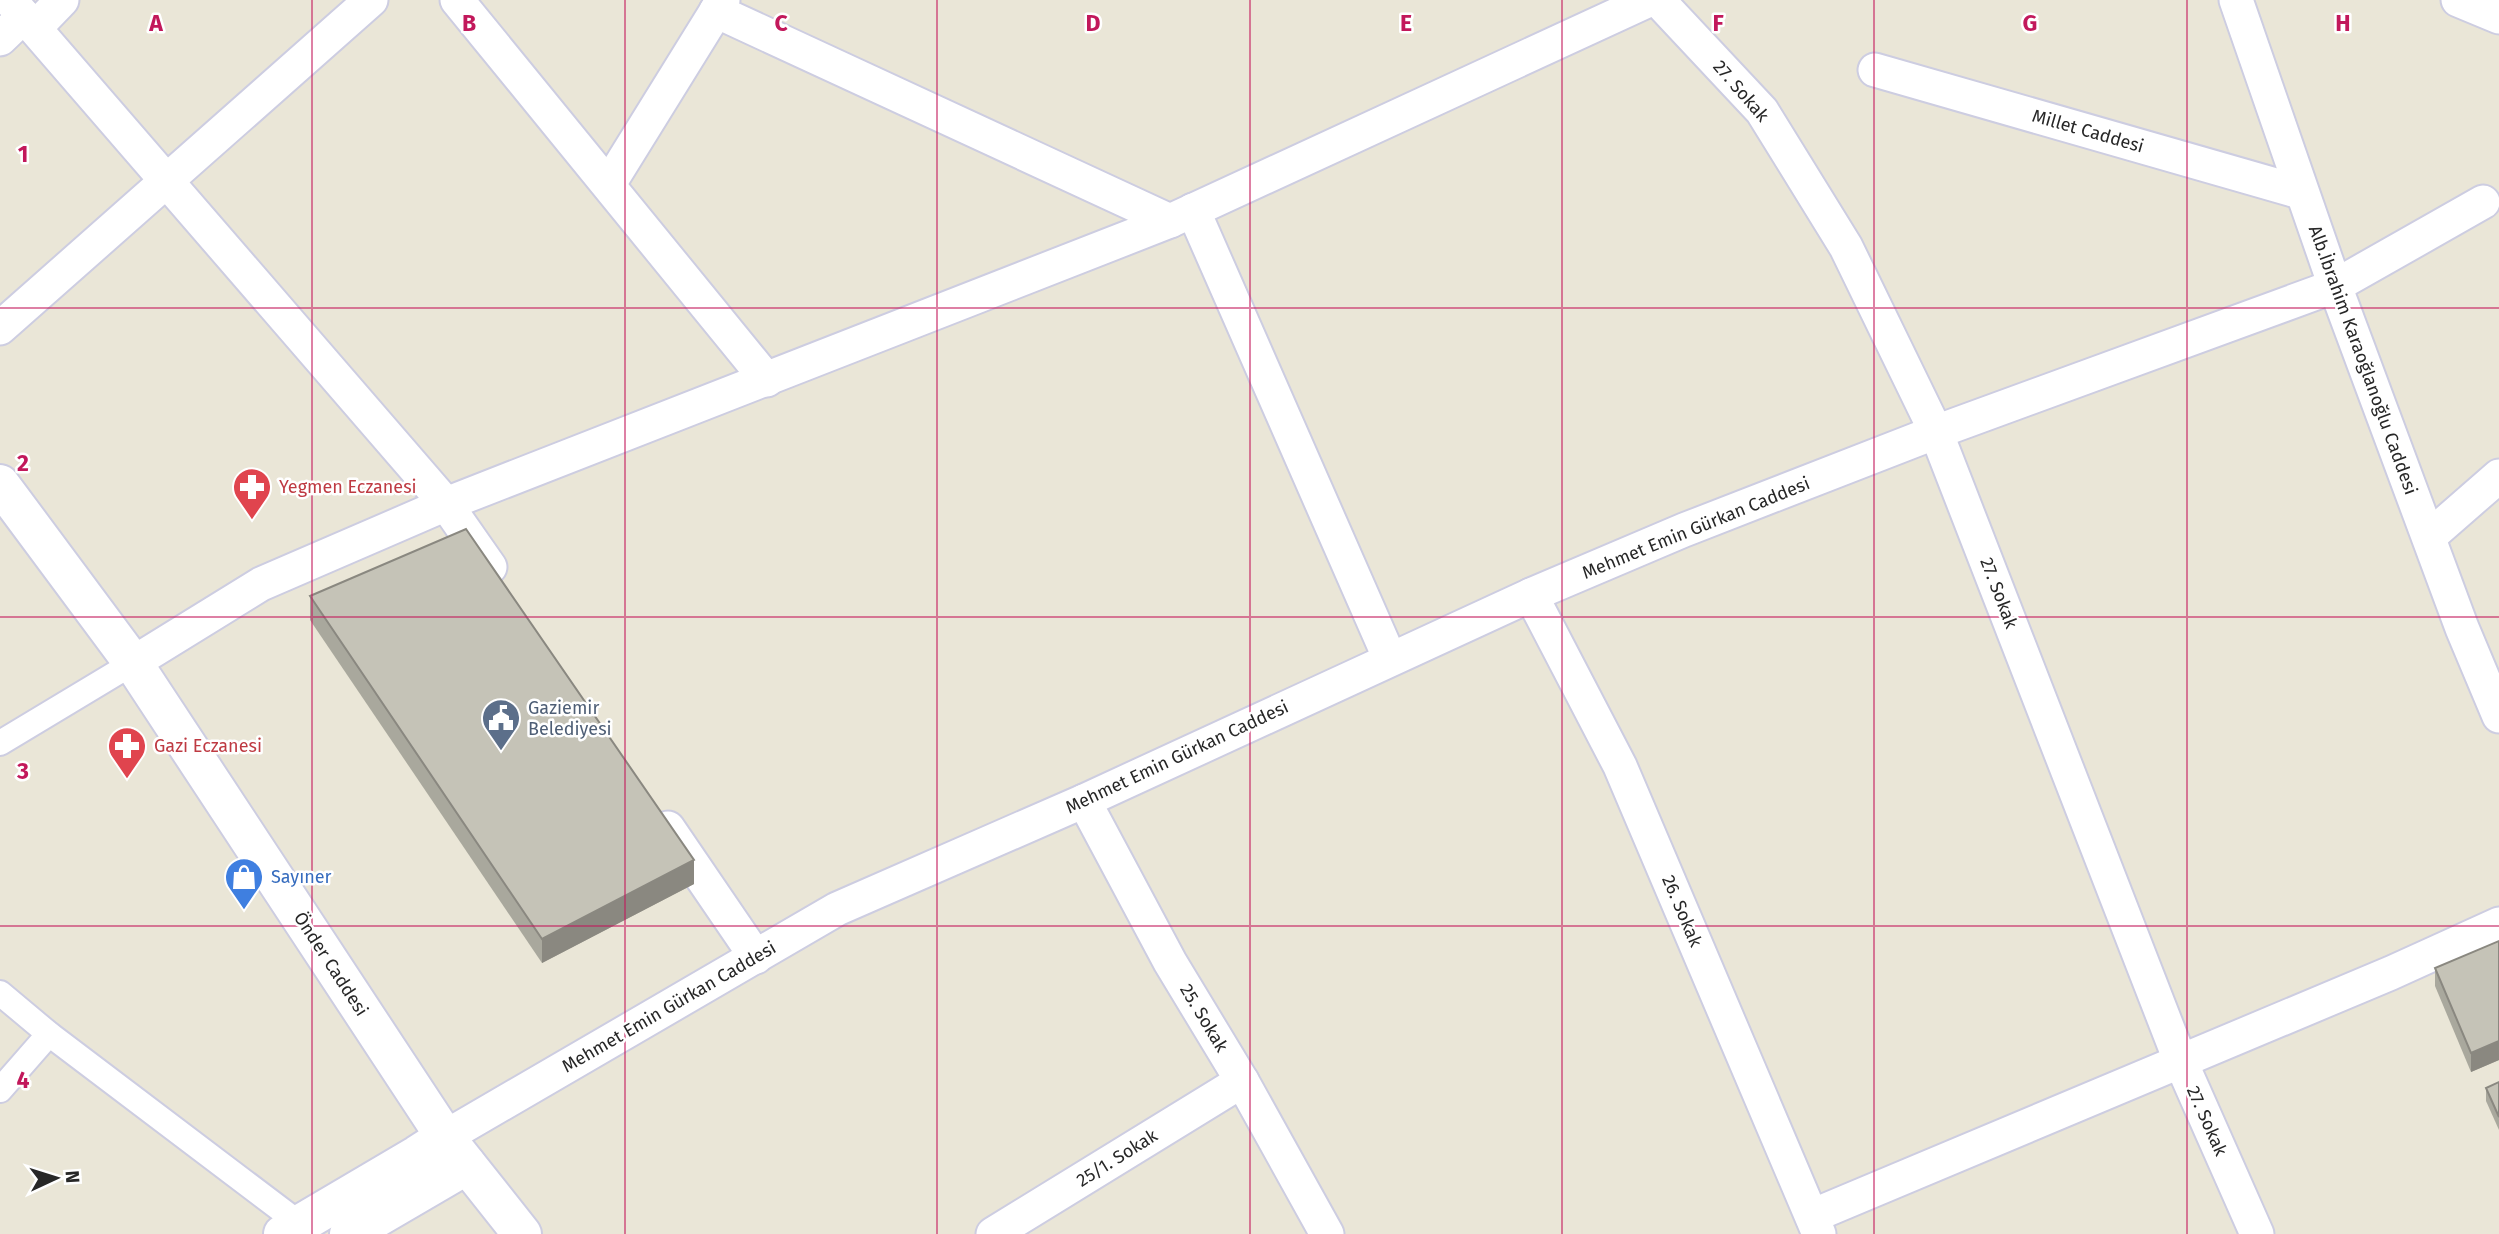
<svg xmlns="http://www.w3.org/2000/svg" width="2499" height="1234" font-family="'Fira Sans',sans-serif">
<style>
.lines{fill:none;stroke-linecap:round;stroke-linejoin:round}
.pedestrian-casing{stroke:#cdcde1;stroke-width:28}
.minor-casing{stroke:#cdcde1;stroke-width:37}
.tertiary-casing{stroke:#cdcde1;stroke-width:42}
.pedestrian{stroke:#fff;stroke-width:24}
.minor{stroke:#fff;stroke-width:33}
.tertiary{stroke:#fff;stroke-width:38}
.wall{fill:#a9a89d}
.shaded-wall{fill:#8a8880}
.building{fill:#c5c3b7;stroke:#8a8880;stroke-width:2}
.grid{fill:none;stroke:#c2185b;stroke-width:2;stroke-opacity:0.55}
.labels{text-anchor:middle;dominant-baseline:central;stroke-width:5;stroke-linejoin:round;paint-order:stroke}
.street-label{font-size:18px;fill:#272727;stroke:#fff}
.health-label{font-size:18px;fill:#be3a42;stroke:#fff;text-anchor:start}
.service-label{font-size:18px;fill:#4e5e75;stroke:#fff;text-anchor:start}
.shop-label{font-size:18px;fill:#366cbe;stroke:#fff;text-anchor:start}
.grid-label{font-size:23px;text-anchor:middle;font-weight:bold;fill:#c2185b;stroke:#fff;stroke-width:5;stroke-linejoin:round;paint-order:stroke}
</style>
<rect width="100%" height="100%" fill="#eae6d7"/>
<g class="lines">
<defs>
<g id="pedestrian">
<polyline points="0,743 133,663"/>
<polyline points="0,993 49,1034 300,1224"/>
<polyline points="0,1090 49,1034"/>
</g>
<g id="minor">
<polyline points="10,0 446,504 490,567"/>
<polyline points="457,0 767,380"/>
<polyline points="1658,0 1762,111 1846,247 1936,432 2180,1060 2257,1234"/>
<polyline points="2236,0 2335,286 2462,628 2499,716"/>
<polyline points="2458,0 2499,17"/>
<polyline points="716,11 1170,221"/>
<polyline points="35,28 62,0"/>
<polyline points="0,39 24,16"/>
<polyline points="1875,70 2300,192"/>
<polyline points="609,184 723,0"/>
<polyline points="1193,210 1390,659"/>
<polyline points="0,328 371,0"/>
<polyline points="2429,537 2499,476"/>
<polyline points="1531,595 1620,766 1819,1234"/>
<polyline points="133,663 261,584 446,504 1170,221 1649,0"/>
<polyline points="1084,801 1170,962 1242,1081 1327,1234"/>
<polyline points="668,828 756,957"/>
<polyline points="445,1137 837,909 1084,801 1531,595 1684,530 1936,432 2335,286 2483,202"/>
<polyline points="1812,1216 2391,973 2499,924"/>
<polyline points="993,1234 1242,1081"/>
</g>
<g id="tertiary">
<polyline points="0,484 133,663 445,1137 522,1234"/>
<polyline points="283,1234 417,1155 445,1137"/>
<polyline points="349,1234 467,1165"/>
</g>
</defs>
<use href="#pedestrian" class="pedestrian-casing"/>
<use href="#minor" class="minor-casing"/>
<use href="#tertiary" class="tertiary-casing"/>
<use href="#pedestrian" class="pedestrian"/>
<use href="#minor" class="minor"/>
<use href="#tertiary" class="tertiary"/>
</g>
<g class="wall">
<polygon points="310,596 694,884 542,963 310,620"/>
<polygon points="2499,941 2499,1060 2471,1072 2435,986 2435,968"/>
<polygon points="2499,1082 2499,1130 2486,1101 2486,1088"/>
</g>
<g class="shaded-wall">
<polygon points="694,860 694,884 542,963 542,939"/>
<polygon points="2499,1041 2499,1060 2471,1072 2471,1053"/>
</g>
<g class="building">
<polygon points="466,529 694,860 542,939 310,596"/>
<polygon points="2499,941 2499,1041 2471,1053 2435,968"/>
<polygon points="2499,1082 2499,1117 2486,1088"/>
</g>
<path class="grid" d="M312 0V1234M625 0V1234M937 0V1234M1250 0V1234M1562 0V1234M1874 0V1234M2187 0V1234M0 308H2499M0 617H2499M0 926H2499"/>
<defs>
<symbol id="pharmacy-pin" viewBox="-11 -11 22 30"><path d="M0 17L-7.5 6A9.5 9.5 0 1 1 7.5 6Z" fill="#e0444e" stroke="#fff"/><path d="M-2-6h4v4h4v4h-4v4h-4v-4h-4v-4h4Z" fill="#fff"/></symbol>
<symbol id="civic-pin" viewBox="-11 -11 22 30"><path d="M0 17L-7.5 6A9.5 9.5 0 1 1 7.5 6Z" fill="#5c6f8a" stroke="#fff"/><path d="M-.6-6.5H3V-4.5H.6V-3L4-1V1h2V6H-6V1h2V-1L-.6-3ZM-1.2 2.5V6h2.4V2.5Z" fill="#fff"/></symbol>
<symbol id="shop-pin" viewBox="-11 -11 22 30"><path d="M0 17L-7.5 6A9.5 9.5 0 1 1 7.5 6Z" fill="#3f7fe0" stroke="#fff"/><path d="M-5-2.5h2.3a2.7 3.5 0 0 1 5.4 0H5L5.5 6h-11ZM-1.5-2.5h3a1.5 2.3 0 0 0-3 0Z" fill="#fff"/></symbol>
</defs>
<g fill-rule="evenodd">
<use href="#pharmacy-pin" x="230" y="465" width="44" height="60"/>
<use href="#civic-pin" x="479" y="696" width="44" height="60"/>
<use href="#pharmacy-pin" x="105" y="724" width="44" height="60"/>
<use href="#shop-pin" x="222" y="855" width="44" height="60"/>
</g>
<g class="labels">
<g class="street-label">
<text transform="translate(1741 91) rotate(49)">27. Sokak</text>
<text transform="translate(2088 131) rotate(16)">Millet Caddesi</text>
<text transform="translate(2363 360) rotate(70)">Alb.İbrahim Karaoğlanoğlu Caddesi</text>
<text transform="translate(1696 528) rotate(-22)">Mehmet Emin Gürkan Caddesi</text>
<text transform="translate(1999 593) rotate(69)">27. Sokak</text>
<text transform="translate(1177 757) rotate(-25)">Mehmet Emin Gürkan Caddesi</text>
<text transform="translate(1682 911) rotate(67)">26. Sokak</text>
<text transform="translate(331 964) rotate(57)">Önder Caddesi</text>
<text transform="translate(669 1007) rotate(-30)">Mehmet Emin Gürkan Caddesi</text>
<text transform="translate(1204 1018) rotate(59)">25. Sokak</text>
<text transform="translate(2207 1121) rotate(66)">27. Sokak</text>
<text transform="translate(1117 1158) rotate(-32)">25/1. Sokak</text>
</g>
<g class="health-label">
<text x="279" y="487">Yegmen Eczanesi</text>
<text x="154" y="746">Gazi Eczanesi</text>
</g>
<g class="service-label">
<text x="528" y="708">Gaziemir<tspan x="528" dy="21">Belediyesi</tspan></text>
</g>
<g class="shop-label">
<text x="271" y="877">Sayıner</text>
</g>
</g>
<g class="grid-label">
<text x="156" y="31">A</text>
<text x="469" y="31">B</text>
<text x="781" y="31">C</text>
<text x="1093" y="31">D</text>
<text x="1406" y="31">E</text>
<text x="1718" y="31">F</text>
<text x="2030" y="31">G</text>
<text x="2343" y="31">H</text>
<text x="23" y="162">1</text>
<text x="23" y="471">2</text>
<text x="23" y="779">3</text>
<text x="23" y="1088">4</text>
</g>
<g transform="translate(56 1178) rotate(86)" stroke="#ffffff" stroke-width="5" paint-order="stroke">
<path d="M0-5L12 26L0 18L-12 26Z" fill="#272727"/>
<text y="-10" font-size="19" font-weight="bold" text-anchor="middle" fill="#272727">N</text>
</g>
</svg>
